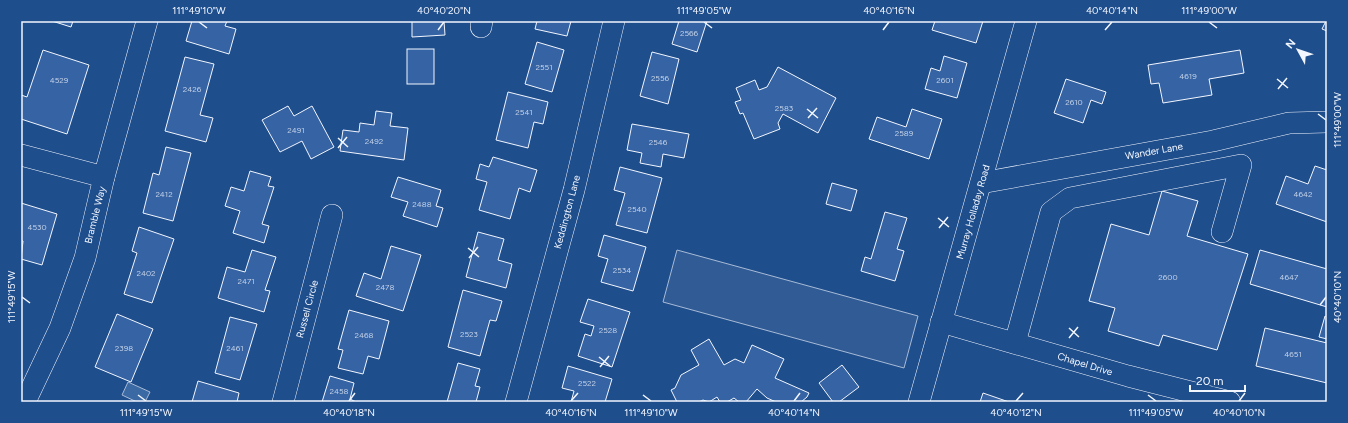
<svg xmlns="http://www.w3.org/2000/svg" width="1348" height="423" font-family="Figtree,sans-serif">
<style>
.parking{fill:#305b95;stroke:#a8bbd7}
.water{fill:#3b69a3;stroke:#a8bbd7}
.building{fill:#3563a3;stroke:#f2f6ff}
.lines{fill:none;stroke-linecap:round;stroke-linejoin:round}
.minor-casing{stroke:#f2f6ff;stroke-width:22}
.minor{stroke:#1f4e8c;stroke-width:21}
.ticks{fill:none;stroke:#f2f6ff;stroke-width:1.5}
.labels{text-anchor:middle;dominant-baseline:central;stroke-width:3;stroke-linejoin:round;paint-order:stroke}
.number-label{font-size:8px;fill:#c3d1e8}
.street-label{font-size:10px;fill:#f2f6ff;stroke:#1f4e8c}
.neatline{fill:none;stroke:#f2f6ff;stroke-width:1.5}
.ticks-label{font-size:10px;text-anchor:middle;fill:#f2f6ff}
</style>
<rect width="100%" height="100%" fill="#1f4e8c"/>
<polygon class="parking" points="677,250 918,316 904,368 663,302"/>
<polygon class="water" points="128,382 150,392 145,402 137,402 122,395"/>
<g class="building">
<polygon points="52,21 73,21 71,27"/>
<polygon points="192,21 227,21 225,26 236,29 229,54 186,41"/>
<polygon points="412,21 444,21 445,35 412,37"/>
<polygon points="537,21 571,21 567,36 535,29"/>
<polygon points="679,21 707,21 697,52 672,44"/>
<polygon points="935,21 983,21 976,43 932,30"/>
<polygon points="1326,21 1327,21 1327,31 1322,29"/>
<polygon points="537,42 564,50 552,92 525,84"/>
<rect x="407" y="49" width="27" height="35"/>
<polygon points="43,50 89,65 67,134 21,119 21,95 27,97"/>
<polygon points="1240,50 1244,73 1209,79 1212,95 1163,103 1159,83 1151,84 1148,65"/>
<polygon points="652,52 679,59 668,104 640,96"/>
<polygon points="944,56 967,63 957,98 925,89 931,68 940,71"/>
<polygon points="185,57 214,64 200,115 213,118 206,142 165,131"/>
<polygon points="778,67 836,98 818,133 783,114 778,123 780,129 754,139 743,113 740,114 735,102 741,100 736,88 755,80 759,90 767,87"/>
<polygon points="1066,79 1106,92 1102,104 1091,100 1083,123 1054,113"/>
<polygon points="508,92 548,102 543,124 534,122 528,148 496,140"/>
<polygon points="288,106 294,116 312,106 334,147 311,159 302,141 280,152 262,120"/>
<polygon points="912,109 942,119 929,159 869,139 877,117 906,127"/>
<polygon points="376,111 392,113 390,126 408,128 404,160 340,151 343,130 359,132 360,123 374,125"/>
<polygon points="632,124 689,134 684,158 663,154 661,167 640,163 642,153 627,150"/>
<polygon points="166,147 191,153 173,221 143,213 153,173 159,175"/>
<polygon points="493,157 537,170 530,192 519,188 510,219 479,210 487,182 476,179 480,164 489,167"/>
<polygon points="1315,166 1327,170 1327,222 1276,204 1286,176 1308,184"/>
<polygon points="620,167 662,178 647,233 616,225 625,193 614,190"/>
<polygon points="250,171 271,177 268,186 274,187 262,224 269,226 264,243 233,233 240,211 225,206 231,187 244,191"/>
<polygon points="398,177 441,190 436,206 443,208 437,227 403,216 408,202 391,197"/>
<polygon points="832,183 857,190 851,211 826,204"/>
<polygon points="1162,191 1198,201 1187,236 1248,254 1217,350 1163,335 1159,346 1108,331 1115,308 1089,301 1111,224 1149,235"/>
<polygon points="21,203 57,214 42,265 21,259 23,241 21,240"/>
<polygon points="885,212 907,218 897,249 904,251 895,281 861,271 865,257 871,259"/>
<polygon points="139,227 174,239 152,303 124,294 137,253 132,251"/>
<polygon points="478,232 504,239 498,260 512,264 506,288 466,277"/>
<polygon points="604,235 646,247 633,291 601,282 608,259 598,256"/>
<polygon points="391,246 421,255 403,311 356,296 364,273 381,279"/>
<polygon points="252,250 276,257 265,290 270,291 264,312 218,298 227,267 245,272"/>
<polygon points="1260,250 1327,269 1327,307 1250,284"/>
<polygon points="463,290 502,301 496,321 490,320 480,356 448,347"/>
<polygon points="588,299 630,312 612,367 578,356 585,334 591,336 594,326 580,322"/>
<polygon points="349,310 389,321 379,359 368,356 363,374 338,368 343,350 338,349"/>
<polygon points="117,314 153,329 131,382 95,367"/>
<polygon points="1325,316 1327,317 1327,339 1319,337"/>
<polygon points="230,317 257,324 240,380 215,373"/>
<polygon points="1265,328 1327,343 1327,383 1256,366"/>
<polygon points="709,339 724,365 735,359 744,363 752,345 784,359 775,378 809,393 807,397 801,402 776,402 767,398 757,389 746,402 739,402 734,398 727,402 720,402 717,397 709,402 703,400 699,402 677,402 671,390 675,388 681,375 699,365 691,350"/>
<polygon points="458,363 480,369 475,386 480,387 476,402 447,402"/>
<polygon points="842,365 859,387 839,402 833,402 819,383"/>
<polygon points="568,366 612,379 605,402 571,402 574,391 562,388"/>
<polygon points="330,376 354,383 350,399 356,402 322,402"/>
<polygon points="198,381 239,393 237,402 192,402"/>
<polygon points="983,393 1009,402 980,402"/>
</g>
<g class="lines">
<defs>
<g id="minor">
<polyline points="481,27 482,21"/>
<polyline points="21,155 104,177"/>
<polyline points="981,183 1213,141 1289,123 1327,122"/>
<polyline points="941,322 1128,376 1230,402"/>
<polyline points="1015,343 1051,212 1070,198 1241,165 1222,232"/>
<polyline points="25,402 60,328 85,258 104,177 147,21"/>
<polyline points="283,402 332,215"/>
<polyline points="516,402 574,190 614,21"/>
<polyline points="919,402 1026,21"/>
</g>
</defs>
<use href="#minor" class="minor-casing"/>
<use href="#minor" class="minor"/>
</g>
<path class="ticks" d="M199 22 207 28M704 22 712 28M1209 22 1217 28M438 30 444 22M883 30 889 22M1105 30 1112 22M1277 79 1288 88M1278 89 1287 78M807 109 818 118M1318 114 1326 120M808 118 817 108M338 138 348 147M338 148 347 137M938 218 949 227M939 228 948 217M468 248 479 257M469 258 478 247M22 297 30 303M1320 305 1326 297M1069 328 1079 337M1069 338 1078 327M599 357 610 366M600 367 609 356M138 395 146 401M643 395 651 401M1148 395 1156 401M349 401 355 393M571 401 578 393M794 401 800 393M1016 401 1023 393M1239 401 1245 393"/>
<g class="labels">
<g class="number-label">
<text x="689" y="33">2566</text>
<text x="544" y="67">2551</text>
<text x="1188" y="76">4619</text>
<text x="660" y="78">2556</text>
<text x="59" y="80">4529</text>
<text x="945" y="80">2601</text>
<text x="192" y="89">2426</text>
<text x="1074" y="102">2610</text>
<text x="784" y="108">2583</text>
<text x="524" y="112">2541</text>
<text x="296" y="130">2491</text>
<text x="904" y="133">2589</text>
<text x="374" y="141">2492</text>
<text x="658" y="142">2546</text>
<text x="164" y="194">2412</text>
<text x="1303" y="194">4642</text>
<text x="422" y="204">2488</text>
<text x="637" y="209">2540</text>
<text x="37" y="227">4530</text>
<text x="622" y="270">2534</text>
<text x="146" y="273">2402</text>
<text x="1168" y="277">2600</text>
<text x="1289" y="277">4647</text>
<text x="246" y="281">2471</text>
<text x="385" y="287">2478</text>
<text x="608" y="330">2528</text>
<text x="469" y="334">2523</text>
<text x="364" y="335">2468</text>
<text x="124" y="348">2398</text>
<text x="235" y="348">2461</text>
<text x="1293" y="354">4651</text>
<text x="587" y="383">2522</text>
<text x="339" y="391">2458</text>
</g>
<g class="street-label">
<text transform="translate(1154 151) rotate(-10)">Wander Lane</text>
<text transform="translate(567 212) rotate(-75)">Keddington Lane</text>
<text transform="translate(973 212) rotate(-74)">Murray Holladay Road</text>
<text transform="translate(95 215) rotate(-76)">Bramble Way</text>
<text transform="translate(307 309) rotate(-75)">Russell Circle</text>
<text transform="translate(1085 364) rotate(17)">Chapel Drive</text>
</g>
</g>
<rect width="1348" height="423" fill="none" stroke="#1f4e8c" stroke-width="44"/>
<g transform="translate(1298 50) rotate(310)" stroke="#1f4e8c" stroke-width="3" paint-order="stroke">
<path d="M0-3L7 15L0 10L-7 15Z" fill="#f2f6ff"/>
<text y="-6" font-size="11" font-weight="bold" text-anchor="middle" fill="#f2f6ff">N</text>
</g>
<path d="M1190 385v6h55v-6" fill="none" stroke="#f2f6ff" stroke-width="2"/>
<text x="1196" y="385" font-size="12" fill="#f2f6ff" stroke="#1f4e8c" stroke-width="3" paint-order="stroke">20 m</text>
<rect x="22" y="22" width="1304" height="379" class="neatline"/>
<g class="ticks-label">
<text x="199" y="14">111°49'10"W</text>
<text x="444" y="14">40°40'20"N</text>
<text x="704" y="14">111°49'05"W</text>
<text x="889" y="14">40°40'16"N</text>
<text x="1112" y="14">40°40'14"N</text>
<text x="1209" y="14">111°49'00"W</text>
<text transform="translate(1337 120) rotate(-90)" y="4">111°49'00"W</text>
<text transform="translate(11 297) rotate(-90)" y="4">111°49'15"W</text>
<text transform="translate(1337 297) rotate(-90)" y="4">40°40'10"N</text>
<text x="146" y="416">111°49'15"W</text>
<text x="349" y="416">40°40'18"N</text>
<text x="571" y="416">40°40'16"N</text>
<text x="651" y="416">111°49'10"W</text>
<text x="794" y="416">40°40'14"N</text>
<text x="1016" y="416">40°40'12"N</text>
<text x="1156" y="416">111°49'05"W</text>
<text x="1239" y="416">40°40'10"N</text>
</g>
</svg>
